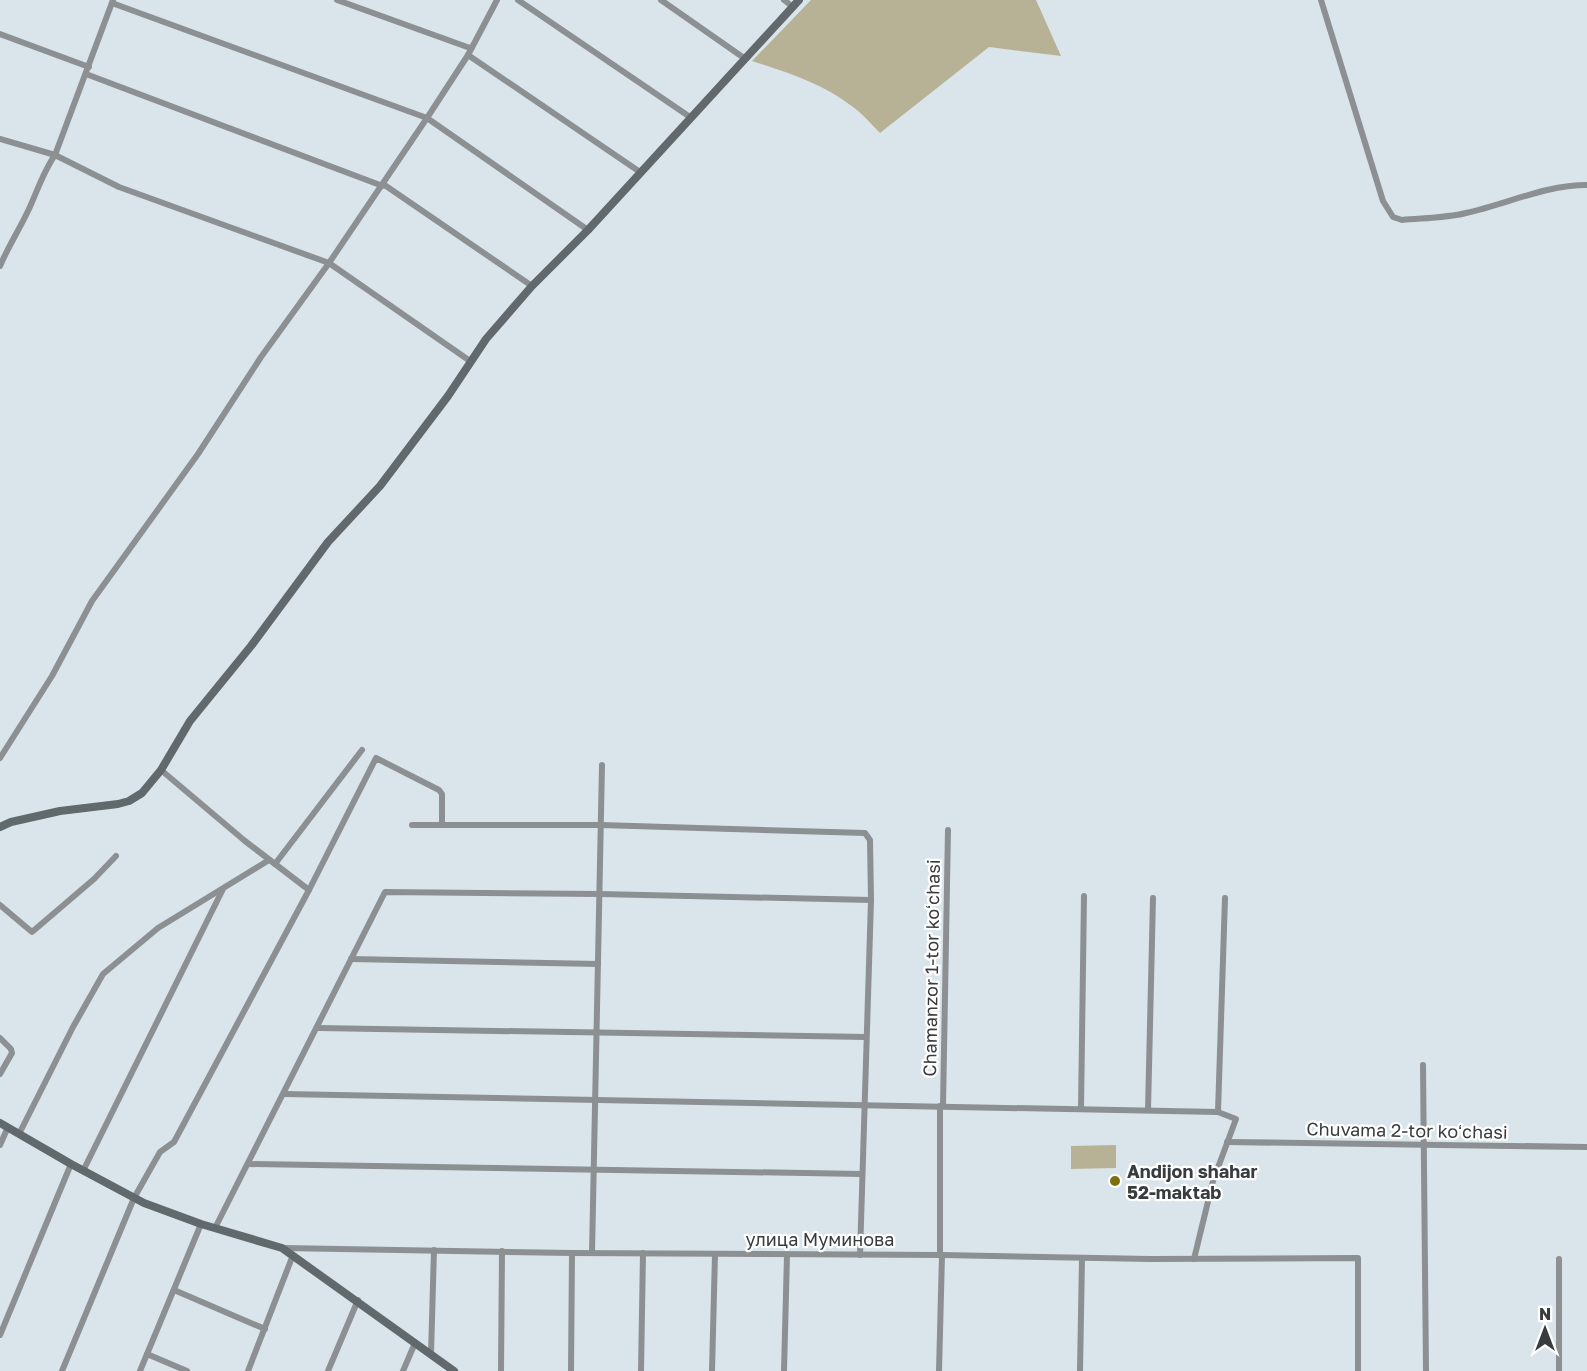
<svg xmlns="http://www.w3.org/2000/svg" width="1587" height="1371" font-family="'Golos Text',sans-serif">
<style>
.green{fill:#b7b296}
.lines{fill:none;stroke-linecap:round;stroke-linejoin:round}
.street{stroke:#8c9093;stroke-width:6}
.secondary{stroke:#62696d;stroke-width:8}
.poi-dot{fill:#7d6f0e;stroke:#fff;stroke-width:2}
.labels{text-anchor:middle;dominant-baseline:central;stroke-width:4.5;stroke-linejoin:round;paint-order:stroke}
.street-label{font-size:18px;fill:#383c3e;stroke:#fff}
.poi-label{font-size:18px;font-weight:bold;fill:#383c3e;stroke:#fff;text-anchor:start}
</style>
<rect width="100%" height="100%" fill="#dae5eb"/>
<g class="green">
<path d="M811 0H1036L1061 56 989 47 880 133C871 124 863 114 853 107 824 84 787 72 752 61Z"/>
<polygon points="1116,1145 1116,1168 1071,1169 1071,1146"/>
</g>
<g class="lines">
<g class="street">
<polyline points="337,0 470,48"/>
<polyline points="518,0 690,117"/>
<polyline points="661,0 744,58"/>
<polyline points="784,0 793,7"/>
<path d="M1321 0 1383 201 1393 217 1402 220C1423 218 1446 218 1466 213 1507 204 1545 185 1587 185"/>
<polyline points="112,3 427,118 588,230"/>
<polyline points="0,34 89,67"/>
<polyline points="468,55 640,172"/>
<polyline points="86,74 380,185 386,186 532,286"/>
<polyline points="0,139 55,155 119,187 329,263 470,361"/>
<path d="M0 266C8 247 19 230 28 211 37 192 43 172 55 155L113 0"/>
<polyline points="0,758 52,676 92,601 198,454 261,357 329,263 427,118 468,55 497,0"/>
<polyline points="161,770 245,841 309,890"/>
<polyline points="412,825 601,825 865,833 870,840 871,900"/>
<polyline points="275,864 362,750"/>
<polyline points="0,905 32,932 94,879 116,856"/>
<polyline points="351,959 598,964"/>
<polyline points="318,1028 866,1037"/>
<polyline points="0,1038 11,1049 12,1053 0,1074"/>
<polyline points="1423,1065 1426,1371"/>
<polyline points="284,1094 1218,1112 1236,1119 1213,1181 1194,1259"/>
<polyline points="943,1106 948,830"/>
<polyline points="1081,1109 1084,896"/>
<polyline points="1148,1110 1153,898"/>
<polyline points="1218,1112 1225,898"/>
<polyline points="19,1134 73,1027 103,974 158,928 269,860"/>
<polyline points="1227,1142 1587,1147"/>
<polyline points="0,1145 8,1127"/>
<polyline points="248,1164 862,1174"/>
<polyline points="83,1171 223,889"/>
<polyline points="215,1228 385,892 600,894 871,900 860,1255"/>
<polyline points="283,1248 572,1253 942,1255 1150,1259 1358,1258 1358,1371"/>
<polyline points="592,1253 602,765"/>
<polyline points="940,1255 940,1106"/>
<polyline points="174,1290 265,1329"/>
<polyline points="0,1335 71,1164"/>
<polyline points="147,1354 187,1371"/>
<polyline points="431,1354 434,1250"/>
<polyline points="62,1371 134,1198 160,1152 174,1142 309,890 376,758 439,790 442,794 442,825"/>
<polyline points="140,1371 201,1224"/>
<polyline points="248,1371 293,1255"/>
<polyline points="328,1371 358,1300"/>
<polyline points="403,1371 415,1343"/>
<polyline points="501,1371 502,1251"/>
<polyline points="571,1371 572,1253"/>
<polyline points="641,1371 643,1253"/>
<polyline points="712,1371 715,1254"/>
<polyline points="784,1371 787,1255"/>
<polyline points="939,1371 942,1255"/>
<polyline points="1080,1371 1082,1258"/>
<polyline points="1559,1371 1559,1259"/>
</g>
<g class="secondary">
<polyline points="0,827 11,822 60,811 118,804 129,801 142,793 161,770 190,721 251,646 328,542 380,486 448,396 486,339 532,286 588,230 799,0"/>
<polyline points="0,1123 71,1164 144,1203 201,1224 282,1248 454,1371"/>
</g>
</g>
<circle class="poi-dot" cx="1115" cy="1181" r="6"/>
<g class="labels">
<g class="street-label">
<text transform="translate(931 968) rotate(-89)">Chamanzor 1-tor koʻchasi</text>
<text transform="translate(1407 1130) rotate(1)">Chuvama 2-tor koʻchasi</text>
<text x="820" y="1239">улица Муминова</text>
</g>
<g class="poi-label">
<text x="1127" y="1171">Andijon shahar<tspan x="1127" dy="21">52-maktab</tspan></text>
</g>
</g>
<g transform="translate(1545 1329)" stroke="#ffffff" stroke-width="4.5" paint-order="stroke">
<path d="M0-4.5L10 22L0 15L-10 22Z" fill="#383c3e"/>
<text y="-9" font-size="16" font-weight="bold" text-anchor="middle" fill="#383c3e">N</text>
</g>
</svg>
